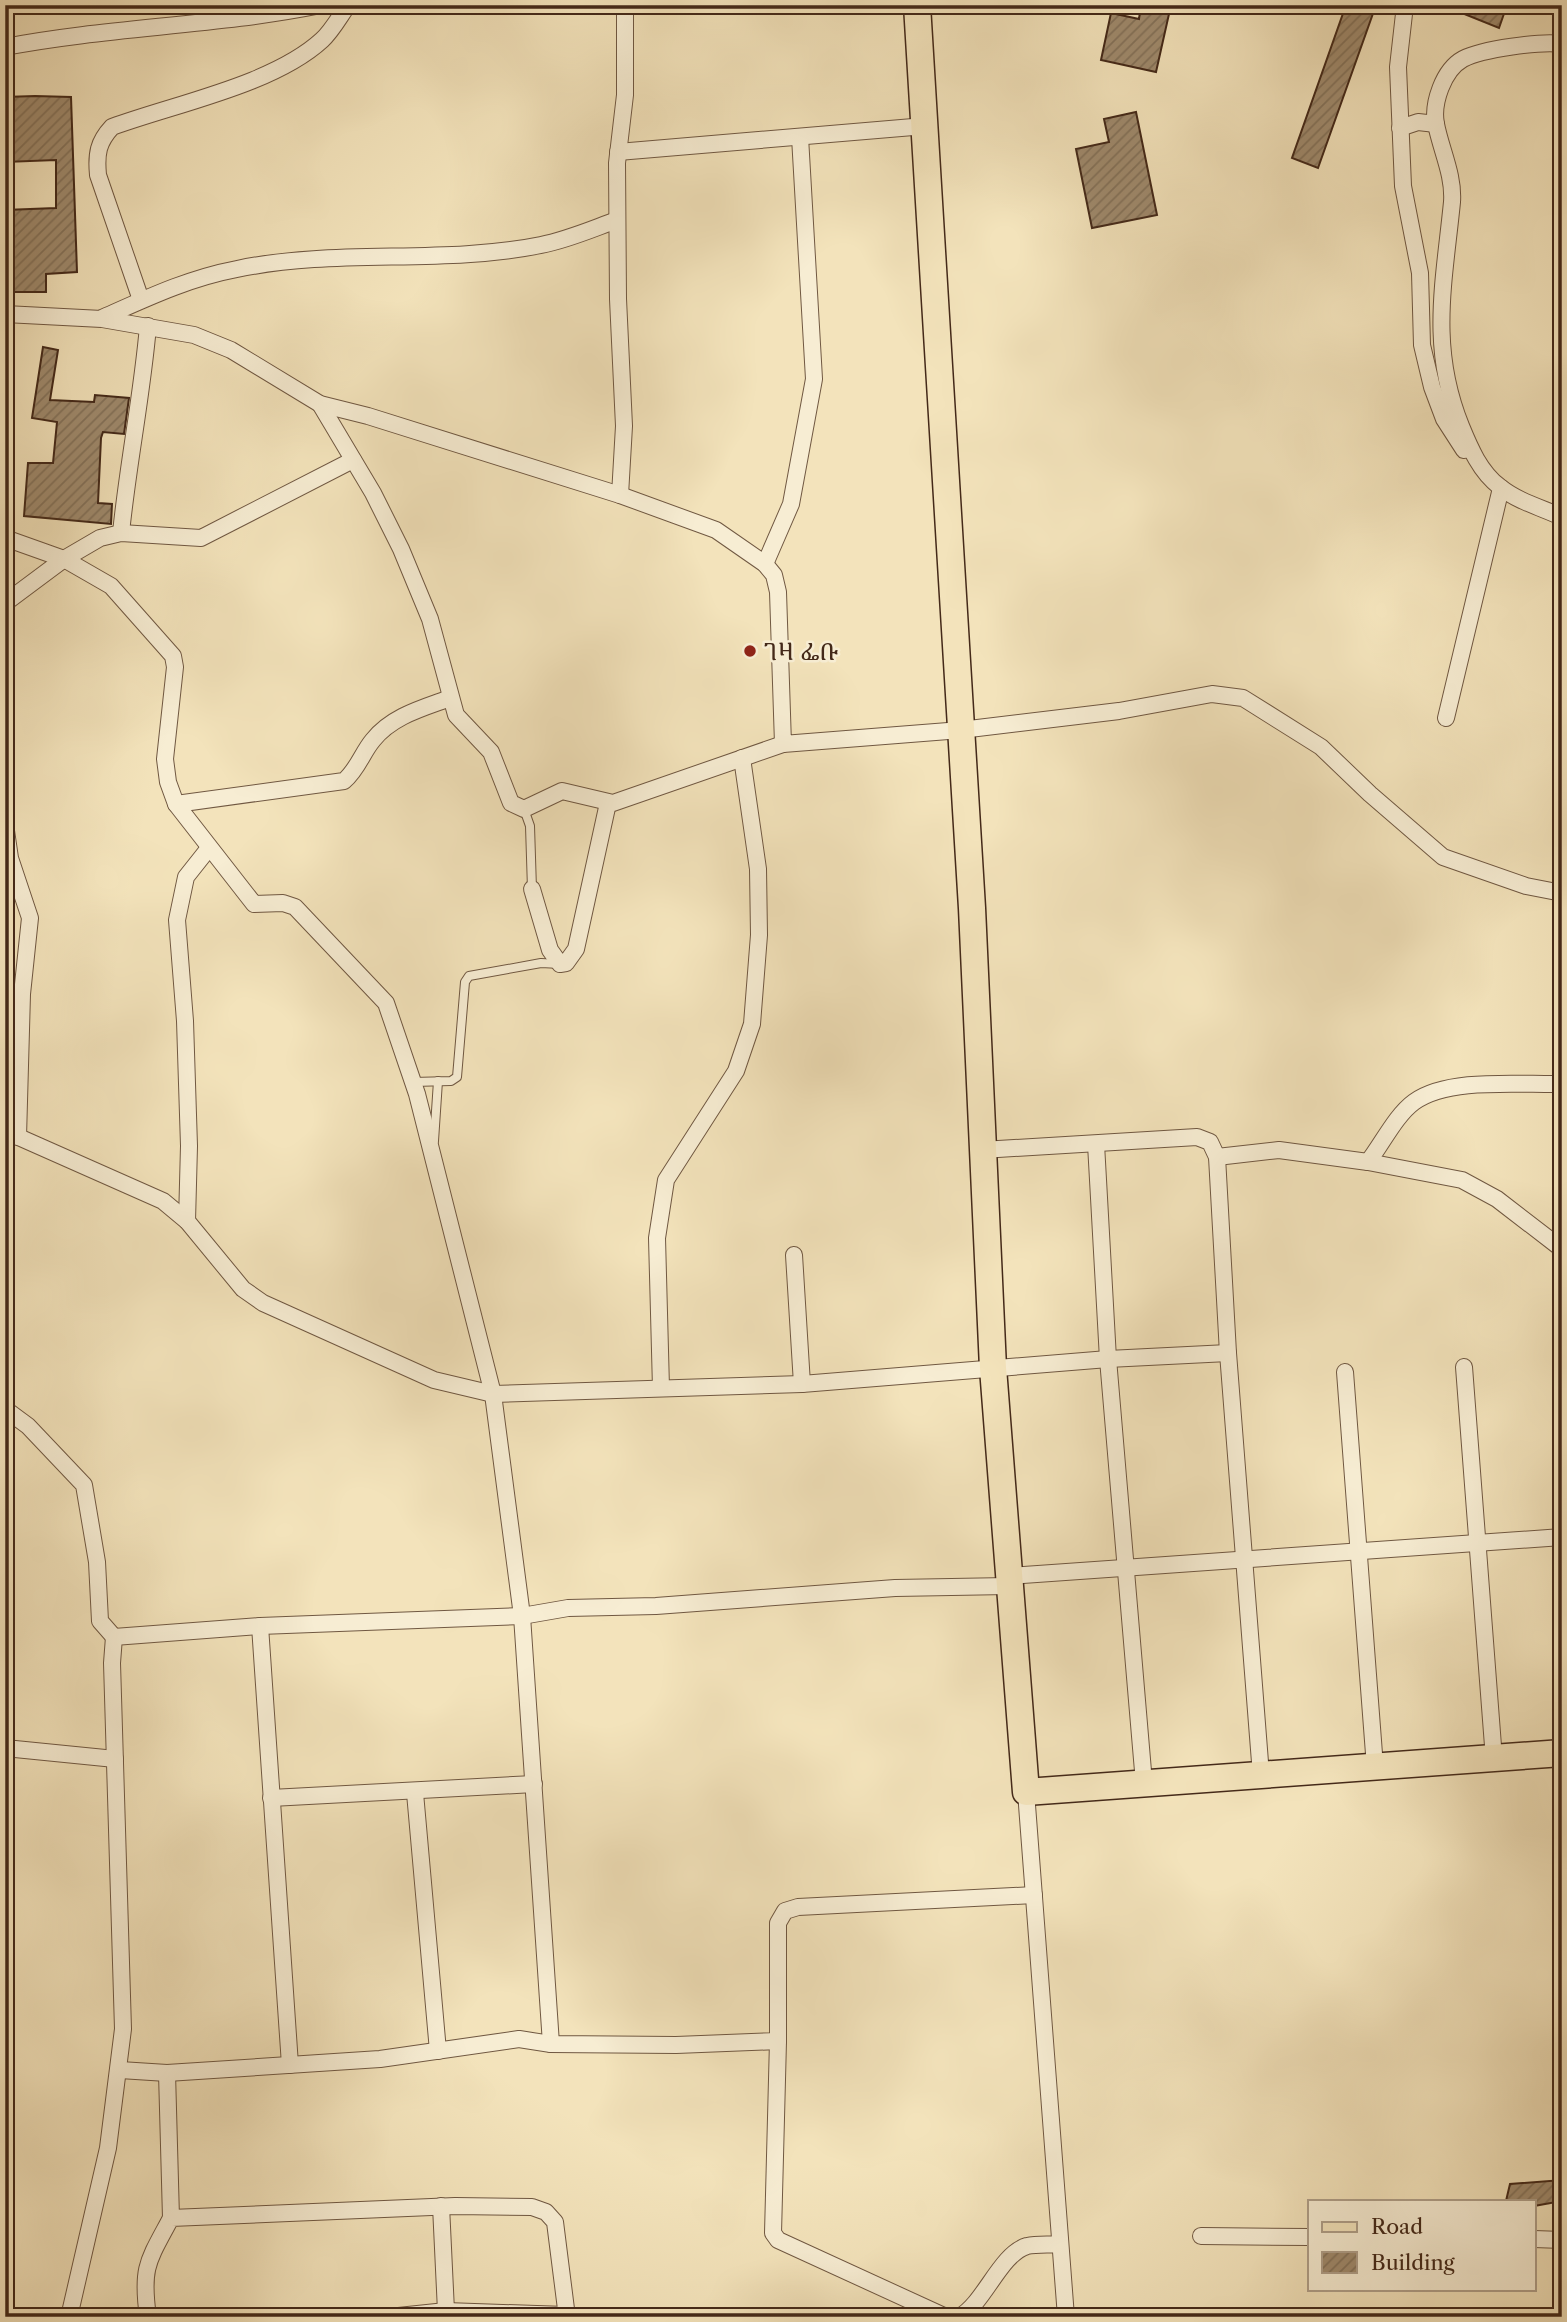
<svg xmlns="http://www.w3.org/2000/svg" width="1567" height="2322" font-family="'Libre Caslon Text','Noto Serif Ethiopic',serif">
<style>
.building{fill:url(#building-hatch);stroke:#442919;stroke-width:2}
.lines{fill:none;stroke-linecap:round;stroke-linejoin:round}
.lane-casing{stroke:#705842;stroke-width:10}
.street-casing{stroke:#705842;stroke-width:18}
.primary-casing{stroke:#442919;stroke-width:29}
.lane{stroke:#f7edd3;stroke-width:8}
.street{stroke:#f7edd3;stroke-width:16}
.primary{stroke:#f3e3bb;stroke-width:26}
.poi-dot{fill:#8f2418;stroke:#f7edd3;stroke-width:2.5}
.labels{text-anchor:middle;dominant-baseline:central;stroke-width:5;stroke-linejoin:round;paint-order:stroke}
.poi-label{font-size:24px;fill:#442919;stroke:#f7edd3;text-anchor:start}
</style>
<defs>
<pattern id="building-hatch" width="6" height="6" patternUnits="userSpaceOnUse" patternTransform="scale(1.75)"><rect width="6" height="6" fill="#9f8a6d"/><path d="M-1 1l2-2M0 6l6-6M5 7l2-2" fill="none" stroke="#837159"/></pattern>
</defs>
<rect width="100%" height="100%" fill="#f3e3bb"/>
<filter id="stains"><feTurbulence type="fractalNoise" baseFrequency=".00286" numOctaves="4"/><feColorMatrix values="0 0 0 0 .2 0 0 0 0 .09 0 0 0 0 .02 0 0 0 .5 -.17"/></filter>
<radialGradient id="worn" r=".72"><stop offset=".6" stop-color="#630" stop-opacity="0"/><stop offset="1" stop-color="#630" stop-opacity=".3"/></radialGradient>
<g class="building">
<polygon points="1141,5 1171,5 1156,72 1101,60 1111,13 1139,19"/>
<polygon points="1346,5 1376,5 1318,168 1292,158"/>
<polygon points="1442,5 1507,5 1499,28"/>
<polygon points="35,96 71,97 77,272 46,274 46,292 5,292 8,239 5,239 5,210 56,208 56,160 5,162 5,97"/>
<polygon points="1136,112 1157,215 1092,228 1076,149 1109,142 1104,119"/>
<polygon points="43,347 58,350 50,400 94,402 95,395 129,398 124,434 103,432 101,438 98,503 112,504 111,524 24,516 28,463 53,463 57,422 32,418"/>
<polygon points="1562,2180 1562,2201 1534,2206 1534,2201 1506,2201 1510,2184"/>
</g>
<g class="lines">
<defs>
<g id="lane">
<polyline points="524,809 530,826 532,889"/>
<polyline points="413,1082 451,1081 457,1077 465,982 469,976 541,963 560,964"/>
<polyline points="434,1141 438,1081"/>
</g>
<g id="street">
<polyline points="1405,5 1398,67 1403,186 1420,273 1422,345 1432,387 1444,419 1464,450"/>
<path d="M1562 44C1541 41 1482 49 1463 59 1443 70 1432 104 1436 124 1441 150 1454 175 1452 202 1444 283 1429 347 1461 426 1470 448 1480 472 1500 487 1517 501 1542 508 1562 517"/>
<path d="M5 47C110 27 217 26 321 5"/>
<polyline points="1400,128 1418,122 1436,124"/>
<polyline points="618,152 925,126"/>
<path d="M141 300 98 175C96 154 98 142 112 127 174 104 273 85 322 40 332 31 340 16 348 5"/>
<polyline points="5,314 102,319 194,335 231,350 320,404 368,416 620,495 716,530 765,564 774,575 778,592 783,744 961,730 1119,711 1212,694 1243,698 1321,747 1370,794 1443,857 1526,886 1562,893"/>
<path d="M102 318C147 298 189 278 237 269 337 248 442 265 541 245 567 240 592 229 617 220"/>
<polyline points="320,404 373,493 401,549 430,619 456,715 491,752 511,803 524,809 562,791 613,803 783,744"/>
<polyline points="620,495 624,426 618,299 617,163 625,95 625,5"/>
<path d="M121 533C128 463 142 396 148 326"/>
<polyline points="5,538 64,559 111,586 173,656 175,667 165,759 168,782 176,804 254,904 283,903 295,907 386,1003 417,1094 493,1394 522,1616 551,2044"/>
<polyline points="765,564 791,504 814,379 800,137"/>
<polyline points="5,603 64,559 100,538 121,533 201,538 353,460"/>
<polyline points="5,666 5,755"/>
<polyline points="1446,718 1501,488"/>
<path d="M176 804 344 781C358 769 362 753 373 740 392 716 423 708 450 698"/>
<polyline points="5,824 10,858 30,918 22,994 18,1137"/>
<polyline points="532,889 550,950 560,964 566,963 576,949 608,803"/>
<polyline points="5,1131 163,1201 187,1221 243,1289 263,1303 434,1380 493,1394 802,1384 1108,1359 1228,1353"/>
<polyline points="1096,1144 1108,1359 1144,1783"/>
<polyline points="982,1150 1197,1137 1210,1142 1217,1157 1228,1353 1261,1775"/>
<polyline points="1217,1157 1279,1150 1368,1162 1462,1180 1497,1199 1562,1249"/>
<path d="M1368 1162C1382 1144 1396 1115 1414 1102 1448 1077 1520 1085 1562 1084"/>
<polyline points="187,1221 189,1146 185,1021 177,920 186,877 209,848"/>
<polyline points="794,1255 802,1384"/>
<polyline points="1464,1367 1494,1759"/>
<polyline points="1345,1372 1375,1767"/>
<polyline points="661,1388 657,1238 666,1180 736,1071 752,1024 759,935 758,869 742,758"/>
<polyline points="5,1409 28,1426 84,1485 97,1562 100,1621 114,1637"/>
<polyline points="1009,1576 1562,1537"/>
<polyline points="260,1626 290,2065"/>
<polyline points="5,1748 115,1759"/>
<polyline points="1026,1792 1066,2317"/>
<polyline points="415,1793 438,2051"/>
<polyline points="271,1798 534,1784"/>
<polyline points="778,2041 773,2233 778,2240 946,2317"/>
<polyline points="120,2070 167,2073 380,2059 519,2039 551,2044 676,2045 778,2041 778,1923 785,1911 798,1907 1034,1895"/>
<polyline points="167,2073 171,2218"/>
<polyline points="441,2206 446,2311"/>
<polyline points="1201,2236 1310,2237"/>
<polyline points="1534,2239 1562,2240"/>
<polyline points="69,2317 108,2148 123,2029 112,1663 114,1637 260,1626 522,1616 568,1608 656,1606 895,1588 1008,1586"/>
<path d="M148 2317C141 2267 148 2261 171 2218L455 2206 532 2207 546 2212 555 2222 567 2317"/>
<polyline points="389,2317 446,2311 566,2315"/>
<path d="M959 2317C984 2304 1000 2254 1027 2246 1037 2244 1050 2245 1060 2244"/>
</g>
<polyline id="primary" points="917,5 972,908 993,1368 1026,1792 1562,1753"/>
</defs>
<use href="#lane" class="lane-casing"/>
<use href="#street" class="street-casing"/>
<use href="#primary" class="primary-casing"/>
<use href="#lane" class="lane"/>
<use href="#street" class="street"/>
<use href="#primary" class="primary"/>
</g>
<circle class="poi-dot" cx="750" cy="651" r="7"/>
<g class="labels">
<g class="poi-label">
<text x="764" y="651">ገዛ ፌቡ</text>
</g>
</g>
<rect width="1567" height="2322" fill="none" stroke="#f3e3bb" stroke-width="28"/>
<rect x="7" y="7" width="1553" height="2308" fill="none" stroke="#442919" stroke-width="3.5"/>
<rect x="14" y="14" width="1539" height="2294" fill="none" stroke="#442919" stroke-width="2"/>
<rect x="1308" y="2200" width="228" height="91" fill="#f7edd3" stroke="#af9f89" stroke-width="2"/>
<rect x="1322" y="2222" width="35" height="10" fill="#f3e3bb" stroke="#af9f89" stroke-width="2"/>
<text x="1371" y="2234" font-size="21" fill="#442919">Road</text>
<rect x="1322" y="2252" width="35" height="21" fill="url(#building-hatch)" stroke="#af9f89" stroke-width="2"/>
<text x="1371" y="2270" font-size="21" fill="#442919">Building</text>
<rect width="100%" height="100%" filter="url(#stains)"/>
<rect width="100%" height="100%" fill="url(#worn)"/>
</svg>
